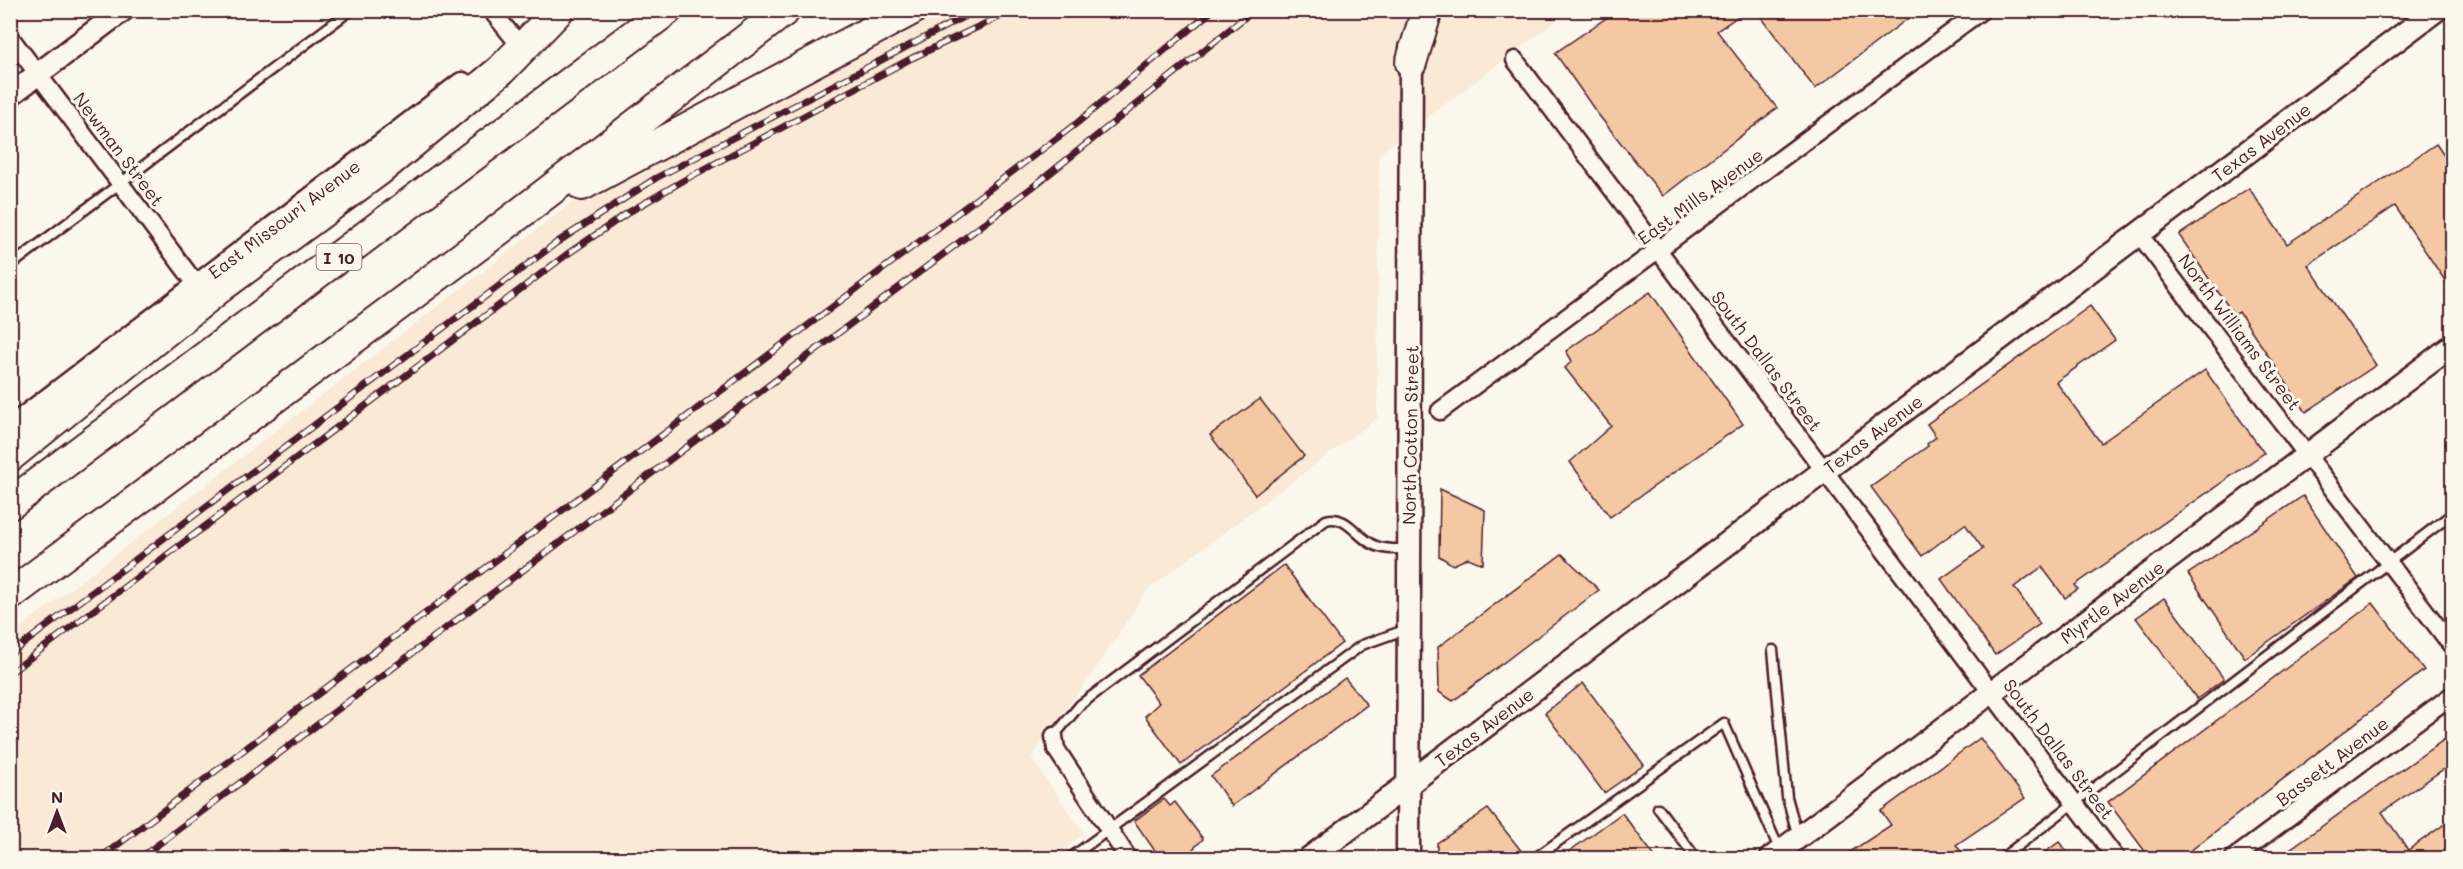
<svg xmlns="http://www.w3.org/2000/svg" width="2463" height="869" font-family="Mali,sans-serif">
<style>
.built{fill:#f9e9d6}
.building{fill:#f5c8a4;stroke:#4a1f2b;stroke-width:1.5}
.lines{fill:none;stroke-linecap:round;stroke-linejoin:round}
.service-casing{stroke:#4a1f2b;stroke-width:13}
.minor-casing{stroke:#4a1f2b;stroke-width:21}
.tertiary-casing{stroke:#4a1f2b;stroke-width:26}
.secondary-casing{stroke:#4a1f2b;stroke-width:27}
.motorway-casing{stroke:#4a1f2b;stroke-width:34}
.service{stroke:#fbf7ec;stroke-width:8}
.minor{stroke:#fbf7ec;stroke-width:16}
.tertiary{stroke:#fbf7ec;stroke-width:21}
.secondary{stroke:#fbf7ec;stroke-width:22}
.motorway{stroke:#fbf7ec;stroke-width:30}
.rail-casing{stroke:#4a1f2b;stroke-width:7}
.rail{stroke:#fbf7ec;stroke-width:4.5;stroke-dasharray:14;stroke-linecap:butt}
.labels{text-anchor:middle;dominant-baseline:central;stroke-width:6;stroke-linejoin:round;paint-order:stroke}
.shield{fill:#fbf7ec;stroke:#7f6065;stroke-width:1.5}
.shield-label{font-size:16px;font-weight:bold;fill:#4a1f2b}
.street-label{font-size:18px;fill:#4a1f2b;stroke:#fbf7ec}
</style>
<rect width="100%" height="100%" fill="#fbf7ec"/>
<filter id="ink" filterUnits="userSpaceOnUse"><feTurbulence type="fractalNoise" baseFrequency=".0167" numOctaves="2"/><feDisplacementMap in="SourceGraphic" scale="12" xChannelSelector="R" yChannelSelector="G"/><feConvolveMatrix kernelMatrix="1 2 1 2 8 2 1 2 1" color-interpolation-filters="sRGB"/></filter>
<g filter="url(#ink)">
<polygon class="built" points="941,11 1569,11 1379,154 1377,418 1147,590 1095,670 1031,758 1084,834 1051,858 11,858 11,635 594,186"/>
<g class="building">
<polygon points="1618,10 1747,10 1717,31 1777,108 1663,196 1597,113 1555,53"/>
<polygon points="1756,10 1919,10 1815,89"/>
<polygon points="2436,144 2452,167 2452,291 2395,206 2308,265 2376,365 2306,412 2239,312 2234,315 2179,235 2249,188 2287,244"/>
<polygon points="1650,292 1743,424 1610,517 1570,462 1611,426 1565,368 1572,361 1566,351"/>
<polygon points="2090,306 2115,340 2056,382 2101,443 2205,370 2264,453 2075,585 2078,589 2065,598 2042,567 2014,587 2040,624 1995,655 1941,579 1983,549 1965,524 1922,556 1871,487 1928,446 1927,444 1936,437 1927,424"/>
<polygon points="1260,399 1304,456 1255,495 1210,435"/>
<polygon points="1440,489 1485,510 1483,564 1468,558 1453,565 1439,556"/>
<polygon points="2303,496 2358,578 2245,658 2188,574"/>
<polygon points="1562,554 1599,590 1453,701 1439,692 1438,647"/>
<polygon points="1284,565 1342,643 1181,765 1145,716 1159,703 1138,675"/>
<polygon points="2164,598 2224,679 2197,699 2136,618"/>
<polygon points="2373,603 2424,670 2181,858 2150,858 2108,802"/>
<polygon points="1345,678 1367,705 1232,806 1211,776"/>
<polygon points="1583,683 1644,765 1604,793 1545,713"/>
<polygon points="2452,734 2452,763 2382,812 2408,850 2452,819 2452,858 2277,858"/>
<polygon points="1980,738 2025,798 1956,845 1966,858 1841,858 1891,825 1881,811"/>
<polygon points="1164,799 1170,806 1175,802 1203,839 1191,851 1196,858 1160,858 1134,821"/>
<polygon points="1488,809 1527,858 1437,858 1437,843"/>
<polygon points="1622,813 1656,858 1560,858"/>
<polygon points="2059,842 2072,858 2037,858"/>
</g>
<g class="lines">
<defs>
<g id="service">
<polyline points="10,266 351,10"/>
<polyline points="1773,650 1787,797 1798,837"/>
<path d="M1054 736 1080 705 1326 520C1347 514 1357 538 1374 545 1384 550 1397 549 1407 549"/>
<polyline points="1658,808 1696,858"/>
<polyline points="1070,858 1362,645 1407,629"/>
<polyline points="1535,858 1724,723 1780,851"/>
<polyline points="2002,858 2452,514"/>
</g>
<g id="minor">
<polyline points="491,10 517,42"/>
<polyline points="10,37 196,284"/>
<polyline points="1515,60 2116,858"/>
<polyline points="2139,234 2452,646"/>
<polyline points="1440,411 1982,10"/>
<polyline points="1054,736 1056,749 1128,858"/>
<polyline points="2234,858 2452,695"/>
</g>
<g id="tertiary">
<polyline points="10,95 123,10"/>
<polyline points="1771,858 2452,346"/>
</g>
<g id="secondary">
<polyline points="10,429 462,84"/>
<polyline points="1310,858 2436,10"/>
<polyline points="1408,858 1411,48"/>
</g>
<g id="motorway">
<polyline points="1411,63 1427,10"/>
<polyline points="582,185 911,10"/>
<polyline points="10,456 219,288 378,171 501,70 557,12"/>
<polyline points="10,504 667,10"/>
<polyline points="10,595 488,238 785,10"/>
</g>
</defs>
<use href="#service" class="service-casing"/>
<use href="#minor" class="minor-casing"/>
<use href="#tertiary" class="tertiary-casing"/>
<use href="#secondary" class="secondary-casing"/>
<use href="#motorway" class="motorway-casing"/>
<use href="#service" class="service"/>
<use href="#minor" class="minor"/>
<use href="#tertiary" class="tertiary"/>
<use href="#secondary" class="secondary"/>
<use href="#motorway" class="motorway"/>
<defs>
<g id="rail">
<polyline points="2446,10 2452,19"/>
<polyline points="10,654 556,243 656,178 977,10"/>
<polyline points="10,673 566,255 629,212 686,179 912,58 1014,10"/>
<polyline points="100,858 1077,123 1213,10"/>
<polyline points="140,858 1034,186 1254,10"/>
</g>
</defs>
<use href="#rail" class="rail-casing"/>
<use href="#rail" class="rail"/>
</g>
</g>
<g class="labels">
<rect class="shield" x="316.5" y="244" width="45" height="26" rx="4.5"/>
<g class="shield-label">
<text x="339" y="257">I 10</text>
</g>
<g class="street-label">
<text transform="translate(2261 142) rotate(-37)">Texas Avenue</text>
<text transform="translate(119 149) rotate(53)">Newman Street</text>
<text transform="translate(1700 196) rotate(-36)">East Mills Avenue</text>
<text transform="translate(284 219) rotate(-37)">East Missouri Avenue</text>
<text transform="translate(2240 332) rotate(53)">North Williams Street</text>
<text transform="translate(1767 361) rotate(53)">South Dallas Street</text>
<text transform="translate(1873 434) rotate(-37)">Texas Avenue</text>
<text transform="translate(1410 435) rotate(-89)">North Cotton Street</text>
<text transform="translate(2112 602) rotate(-37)">Myrtle Avenue</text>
<text transform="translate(1484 727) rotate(-37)">Texas Avenue</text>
<text transform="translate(2059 749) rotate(53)">South Dallas Street</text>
<text transform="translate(2332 761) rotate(-37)">Bassett Avenue</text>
</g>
</g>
<rect width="2463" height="869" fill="none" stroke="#fbf7ec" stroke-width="36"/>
<rect x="18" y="18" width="2427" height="833" fill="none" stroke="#4a1f2b" stroke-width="2" filter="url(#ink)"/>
<g transform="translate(57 812)" stroke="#fbf7ec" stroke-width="4.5" paint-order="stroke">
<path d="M0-4.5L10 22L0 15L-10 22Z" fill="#4a1f2b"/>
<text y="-9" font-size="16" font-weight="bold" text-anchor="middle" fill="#4a1f2b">N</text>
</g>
</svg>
